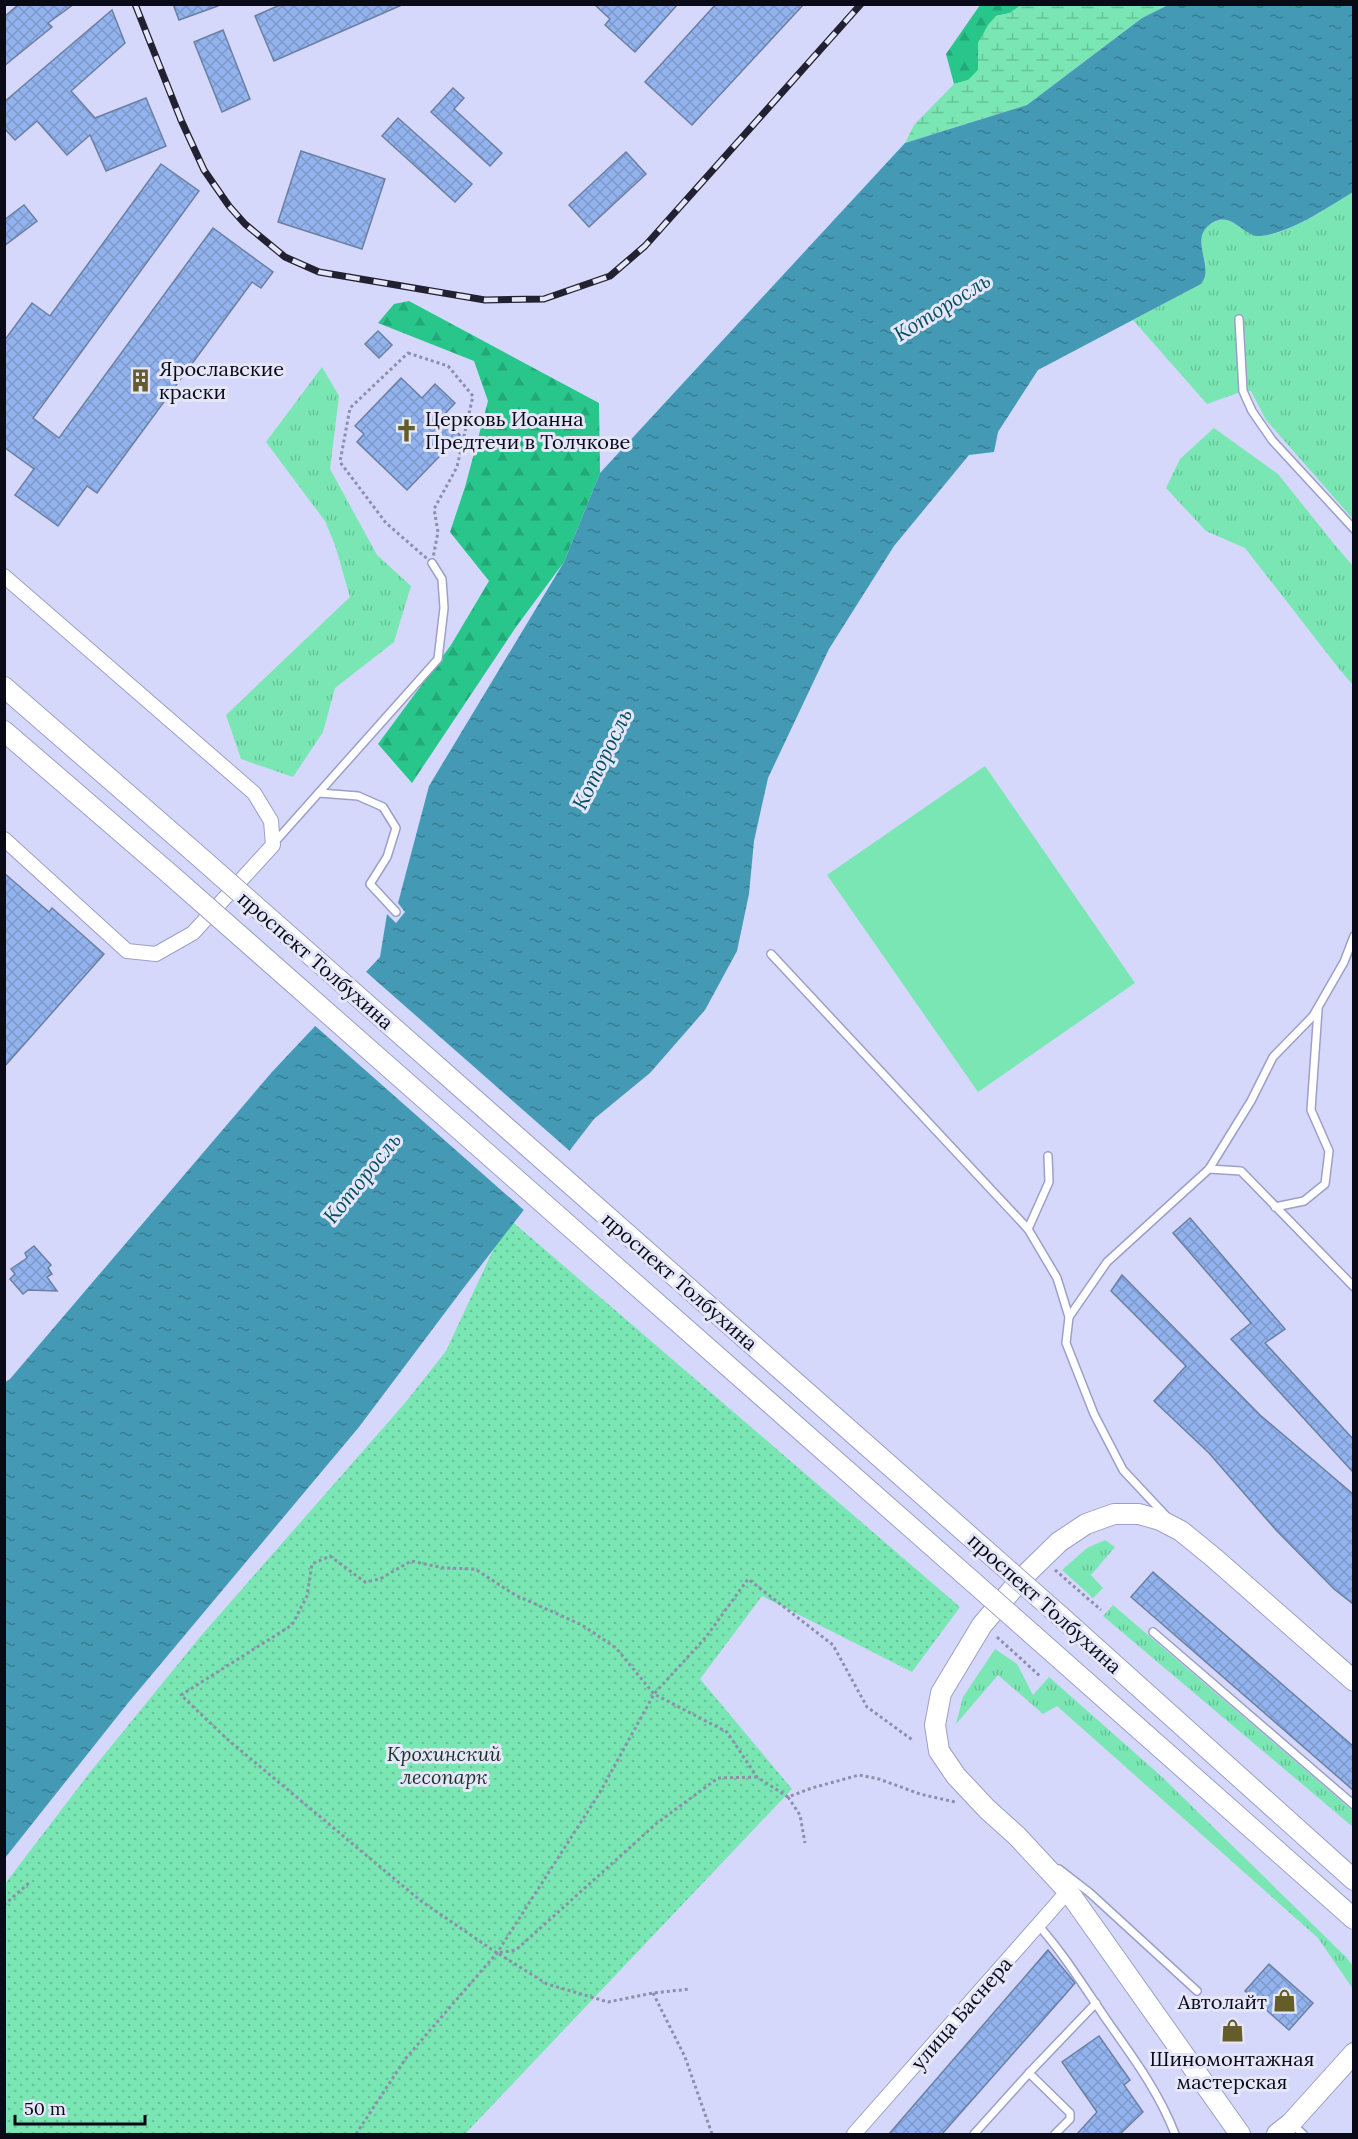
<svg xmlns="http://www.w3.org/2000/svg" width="1358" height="2139" font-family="Lora,serif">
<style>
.grass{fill:url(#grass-tufts)}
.forest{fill:url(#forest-firs)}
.wetland{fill:url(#wetland-marsh)}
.park{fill:url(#park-dots)}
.garden{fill:#79e6b3}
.water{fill:url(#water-ripples)}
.pier{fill:#d5d8fb}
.building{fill:url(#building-cross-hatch);stroke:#6b7fa3;stroke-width:1.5}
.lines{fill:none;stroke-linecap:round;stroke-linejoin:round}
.lane-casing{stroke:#9c9fc8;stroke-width:10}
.street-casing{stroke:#9c9fc8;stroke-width:16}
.secondary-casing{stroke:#9c9fc8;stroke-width:22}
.path{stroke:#8d8fab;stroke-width:3;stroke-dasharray:3 3;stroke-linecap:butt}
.lane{stroke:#fff;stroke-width:7}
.street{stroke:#fff;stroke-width:14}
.secondary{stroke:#fff;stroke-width:20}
.rail-casing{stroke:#212131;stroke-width:7}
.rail{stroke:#e5e7f8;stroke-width:4.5;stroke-dasharray:14;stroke-linecap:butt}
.secondary-bridge-casing{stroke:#9c9fc8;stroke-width:22;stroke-linecap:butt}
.secondary-bridge{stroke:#fff;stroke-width:20}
.labels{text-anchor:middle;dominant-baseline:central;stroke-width:6;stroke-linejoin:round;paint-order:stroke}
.poi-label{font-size:20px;fill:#090917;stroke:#e5e7f8;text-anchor:start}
.street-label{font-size:20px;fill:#090917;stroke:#e5e7f8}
.park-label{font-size:20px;font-style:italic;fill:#1a3226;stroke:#e5e7f8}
.water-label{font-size:21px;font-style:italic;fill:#004e61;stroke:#e5e7f8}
</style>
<defs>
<pattern id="grass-tufts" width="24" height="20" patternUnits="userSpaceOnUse" patternTransform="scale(1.5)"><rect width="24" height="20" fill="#79e6b3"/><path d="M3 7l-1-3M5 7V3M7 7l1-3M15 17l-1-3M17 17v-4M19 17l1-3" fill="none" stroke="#67c499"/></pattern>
<pattern id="forest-firs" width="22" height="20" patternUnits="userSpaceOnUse" patternTransform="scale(1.5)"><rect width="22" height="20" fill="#29c68b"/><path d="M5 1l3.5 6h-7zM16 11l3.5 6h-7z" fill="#23a977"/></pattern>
<pattern id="wetland-marsh" width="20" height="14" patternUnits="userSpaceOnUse" patternTransform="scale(1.5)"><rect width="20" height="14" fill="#79e6b3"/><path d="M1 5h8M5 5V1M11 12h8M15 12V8" fill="none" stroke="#67c499"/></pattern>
<pattern id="park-dots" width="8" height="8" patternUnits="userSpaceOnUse" patternTransform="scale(1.5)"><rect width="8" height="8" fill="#79e6b3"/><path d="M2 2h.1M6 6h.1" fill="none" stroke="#67c499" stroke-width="1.8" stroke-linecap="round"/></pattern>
<pattern id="water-ripples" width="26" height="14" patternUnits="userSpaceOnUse" patternTransform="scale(1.5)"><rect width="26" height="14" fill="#449ab5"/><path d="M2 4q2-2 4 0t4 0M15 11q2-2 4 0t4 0" fill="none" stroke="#377c92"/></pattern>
<pattern id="building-cross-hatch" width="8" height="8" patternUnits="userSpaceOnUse" patternTransform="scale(1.5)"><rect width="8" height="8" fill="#92b3ed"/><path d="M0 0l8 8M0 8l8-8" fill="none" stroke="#7d99ca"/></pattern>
</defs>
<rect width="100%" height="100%" fill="#d5d8fb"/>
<g class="grass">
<path d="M1353 192V519L1266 420 1251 391H1243L1207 404 1133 320 1201 284C1202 280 1205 275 1206 270 1207 259 1197 245 1202 234 1204 230 1207 226 1211 224 1232 209 1243 238 1262 236 1292 233 1328 207 1353 192Z"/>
<polygon points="322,367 339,396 330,469 377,555 411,586 394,642 335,688 323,732 293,777 241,759 226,715 350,597 335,545 325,521 266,442"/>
<polygon points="1214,428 1278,474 1334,544 1353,566 1353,685 1340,670 1245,548 1206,531 1166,488 1180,459"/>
<polygon points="1105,1540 1115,1547 1091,1575 1103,1588 1093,1598 1062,1570 1087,1548"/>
<polygon points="1113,1605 1353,1811 1353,1827 1103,1616"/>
<polygon points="995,1649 1017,1664 1033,1695 1049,1677 1161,1776 1346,1957 1353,1966 1353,1989 1318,1938 1057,1706 1043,1714 998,1675 956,1724 963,1697"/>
</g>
<g class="forest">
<polygon points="980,5 1021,5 1010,13 996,16 978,43 978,70 969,80 954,84 946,54"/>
<polygon points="409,301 599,403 600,473 564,562 516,627 412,783 378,744 451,645 489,581 450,532 465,487 488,401 474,361 378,323 394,304"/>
</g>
<polygon class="wetland" points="1021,5 1168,5 1142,18 1027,105 905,143 914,125 954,84 968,80 978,70 978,43 988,25 996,16 1010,13"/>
<polygon class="park" points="508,1218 960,1607 912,1672 762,1596 700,1679 792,1789 465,2134 5,2134 4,1885 91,1771 200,1637 405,1403 446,1351"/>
<polygon class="garden" points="985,766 1135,983 978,1092 827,875"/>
<path class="water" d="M1168 5H1353V192C1328 207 1291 233 1261 236 1242 238 1230 205 1207 227 1191 243 1215 267 1201 284L1038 370 998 432 994 452 969 455 894 546 829 649 768 778 754 841 749 894 737 951 705 1010 650 1073 594 1119 462 1290 359 1427 128 1703 5 1858V1382L10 1379 272 1072 380 957 387 914 396 923 405 912 398 903 429 786 564 562 600 473 905 143 1027 105 1142 18Z"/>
<polygon class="pier" points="364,970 572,1153 526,1212 313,1024"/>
<g class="building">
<polygon points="19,4 74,4 48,23 52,27 4,66 4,17"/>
<polygon points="173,4 218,4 218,6 179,20"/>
<polygon points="282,4 404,4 274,61 255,16"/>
<polygon points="594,4 678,4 635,52 605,25 610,19"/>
<polygon points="716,4 804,4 692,125 645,82"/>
<polygon points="112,10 125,43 71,91 95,118 146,98 166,146 106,171 90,135 67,155 37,121 15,140 4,128 4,102"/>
<polygon points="223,30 250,99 222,112 194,42"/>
<polygon points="453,88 464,98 454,109 502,153 490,166 431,112"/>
<polygon points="398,118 472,184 455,202 382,136"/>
<polygon points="301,151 385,179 362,249 278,222"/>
<polygon points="626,152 646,174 589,227 569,205"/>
<polygon points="161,164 199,191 33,418 59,438 213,228 273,272 261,288 252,282 97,493 87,486 58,526 15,495 34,469 4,447 4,341 32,303 50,316"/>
<polygon points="24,205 37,221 4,246 4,220"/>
<polygon points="378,331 392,345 379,358 365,344"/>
<polygon points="401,378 422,398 435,384 455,403 442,417 460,435 407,490 357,442 364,434 355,426"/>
<polygon points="4,873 49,912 52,908 104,954 4,1067"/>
<polygon points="1190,1218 1285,1329 1265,1343 1353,1439 1353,1472 1231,1339 1251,1323 1173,1233"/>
<polygon points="34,1246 51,1265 48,1268 52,1274 47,1277 57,1291 28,1290 23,1294 10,1279 15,1274 11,1269 27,1258 25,1253"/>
<polygon points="1122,1275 1260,1415 1353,1494 1353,1604 1334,1589 1276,1530 1209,1453 1154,1401 1186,1366 1111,1291"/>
<polygon points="1153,1572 1353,1746 1353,1790 1131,1597"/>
<polygon points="1048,1950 1075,1983 1063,1997 942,2134 889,2134"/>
<polygon points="1269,1964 1313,2003 1289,2030 1245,1991"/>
<polygon points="1099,2036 1130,2080 1124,2085 1143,2112 1120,2134 1077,2134 1097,2112 1062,2062"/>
</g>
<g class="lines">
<defs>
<g id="lane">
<polyline points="1239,319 1243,391 1252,411 1272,440 1354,529"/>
<polyline points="319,793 358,796 383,807 396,828 387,857 370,884 396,912"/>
<polyline points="274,843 438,659 444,608 442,579 432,563"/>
<polyline points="771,954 1028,1229 1057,1278 1069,1317"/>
<polyline points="1209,1169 1241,1171 1354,1287"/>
<polyline points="1275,1207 1304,1201 1325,1184 1329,1151 1311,1110 1318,1010"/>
<polyline points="1028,1229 1049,1182 1048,1156"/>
<polyline points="1167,1517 1123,1470 1094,1414 1066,1343 1069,1317 1107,1262 1209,1169 1251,1101 1273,1057 1313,1016 1344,962 1354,936"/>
<polyline points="1153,1632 1354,1805"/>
<polyline points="1059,1869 1090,1893 1197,1991"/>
<path d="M1038 1925C1064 1954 1084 1987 1106 2019 1132 2056 1159 2092 1175 2134"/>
<polyline points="1292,2124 1303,2134"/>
<polyline points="974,2134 1029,2073"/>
<polyline points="1055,2134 1070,2119 1070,2113 1029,2073 1096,2003"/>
</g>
<g id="street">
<polyline points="4,576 254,793 271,821 273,845 193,933 156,954 127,951 4,839"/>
<polyline points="854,2134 1068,1891"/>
</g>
<g id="secondary">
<polyline points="4,687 194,852"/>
<polyline points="4,731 172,876"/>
<polyline points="1059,1615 1354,1880"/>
<polyline points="1032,1634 1354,1919"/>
<polyline points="1240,2134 1068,1891 1017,1836 987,1809 956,1776 939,1751 935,1725 941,1693 982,1625 1022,1578 1059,1542 1086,1524 1114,1514 1139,1514 1160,1520 1181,1531 1213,1557 1354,1681"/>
<polyline points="1277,2134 1291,2123 1354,2053"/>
</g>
</defs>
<use href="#lane" class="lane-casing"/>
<use href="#street" class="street-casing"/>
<use href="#secondary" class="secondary-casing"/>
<g class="path">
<polygon points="408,353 448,366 473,396 457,467 434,509 438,532 432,563 386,523 340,462 350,408"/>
<polyline points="1055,1570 1101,1610"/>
<polyline points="997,1637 1041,1677"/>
<polyline points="757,1777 718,1778 657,1823 516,1950 497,1953 421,1901 227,1739 181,1695 292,1625 307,1596 312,1564 330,1556 365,1582 380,1579 411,1561 444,1568 475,1569 515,1595 582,1625 616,1648 654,1694 727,1732 757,1777 788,1797 812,1788 859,1775 879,1779 920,1794 955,1802"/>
<polyline points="788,1797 800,1815 805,1843"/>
<polyline points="4,1905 29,1883"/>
<polyline points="499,1954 547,1984 608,2002 653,1993 690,1989"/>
<polyline points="653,1993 685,2057 712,2134"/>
<polyline points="356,2134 406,2058 497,1953 599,1794 654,1694 706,1637 748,1579 833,1645 867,1707 914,1741"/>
</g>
<use href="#lane" class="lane"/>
<use href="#street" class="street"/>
<use href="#secondary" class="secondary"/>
<defs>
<polyline id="rail" points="135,4 181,120 204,170 229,206 245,224 285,257 319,272 485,300 544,299 610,276 645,246 861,4"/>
</defs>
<use href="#rail" class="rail-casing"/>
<use href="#rail" class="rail"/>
<defs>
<g id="secondary-bridge">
<polyline points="194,852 1059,1615"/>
<polyline points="172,876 1032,1634"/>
</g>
</defs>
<use href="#secondary-bridge" class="secondary-bridge-casing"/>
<use href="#secondary-bridge" class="secondary-bridge"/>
</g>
<defs>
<symbol id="building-bare" viewBox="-9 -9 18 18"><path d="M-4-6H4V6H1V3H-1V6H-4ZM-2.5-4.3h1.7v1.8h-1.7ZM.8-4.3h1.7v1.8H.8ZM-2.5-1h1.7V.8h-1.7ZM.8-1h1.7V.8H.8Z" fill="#645d2a" stroke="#e5e7f8" stroke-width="2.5" paint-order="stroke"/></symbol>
<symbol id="church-bare" viewBox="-9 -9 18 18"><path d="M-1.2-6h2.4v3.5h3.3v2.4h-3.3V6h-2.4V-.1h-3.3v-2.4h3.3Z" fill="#645d2a" stroke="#e5e7f8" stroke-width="2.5" paint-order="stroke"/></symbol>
<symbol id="shop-bare" viewBox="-9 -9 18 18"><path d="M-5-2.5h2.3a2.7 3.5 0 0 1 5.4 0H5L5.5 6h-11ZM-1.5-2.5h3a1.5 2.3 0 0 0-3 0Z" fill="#645d2a" stroke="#e5e7f8" stroke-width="2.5" paint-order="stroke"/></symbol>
</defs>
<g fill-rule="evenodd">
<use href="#building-bare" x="124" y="364" width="33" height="33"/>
<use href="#church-bare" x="390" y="414" width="33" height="33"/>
<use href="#shop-bare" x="1268" y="1984" width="33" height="33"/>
<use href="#shop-bare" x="1216" y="2014" width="33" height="33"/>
</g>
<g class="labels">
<g class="poi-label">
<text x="159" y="368">Ярославские<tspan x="159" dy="23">краски</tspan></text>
<text x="425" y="418">Церковь Иоанна<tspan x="425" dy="23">Предтечи в Толчкове</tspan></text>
<text x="1267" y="2001" text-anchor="end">Автолайт</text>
<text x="1232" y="2058" text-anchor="middle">Шиномонтажная<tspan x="1232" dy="23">мастерская</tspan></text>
</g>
<g class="street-label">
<text transform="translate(316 960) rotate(41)">проспект Толбухина</text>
<text transform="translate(680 1281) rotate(41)">проспект Толбухина</text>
<text transform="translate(1045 1603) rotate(42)">проспект Толбухина</text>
<text transform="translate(961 2013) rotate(-49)">улица Баснера</text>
</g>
<g class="park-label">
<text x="444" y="1753">Крохинский<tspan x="444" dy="23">лесопарк</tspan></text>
</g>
<g class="water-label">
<text transform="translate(942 307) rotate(-32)">Которосль</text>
<text transform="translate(602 759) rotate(-64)">Которосль</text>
<text transform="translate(362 1178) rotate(-51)">Которосль</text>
</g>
</g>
<rect width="1358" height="2139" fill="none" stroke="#090917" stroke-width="12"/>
<path d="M15 2115v9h130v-9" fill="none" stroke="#090917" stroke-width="3"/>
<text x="24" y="2115" font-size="18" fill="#090917" stroke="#e5e7f8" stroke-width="4.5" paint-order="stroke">50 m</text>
</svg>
